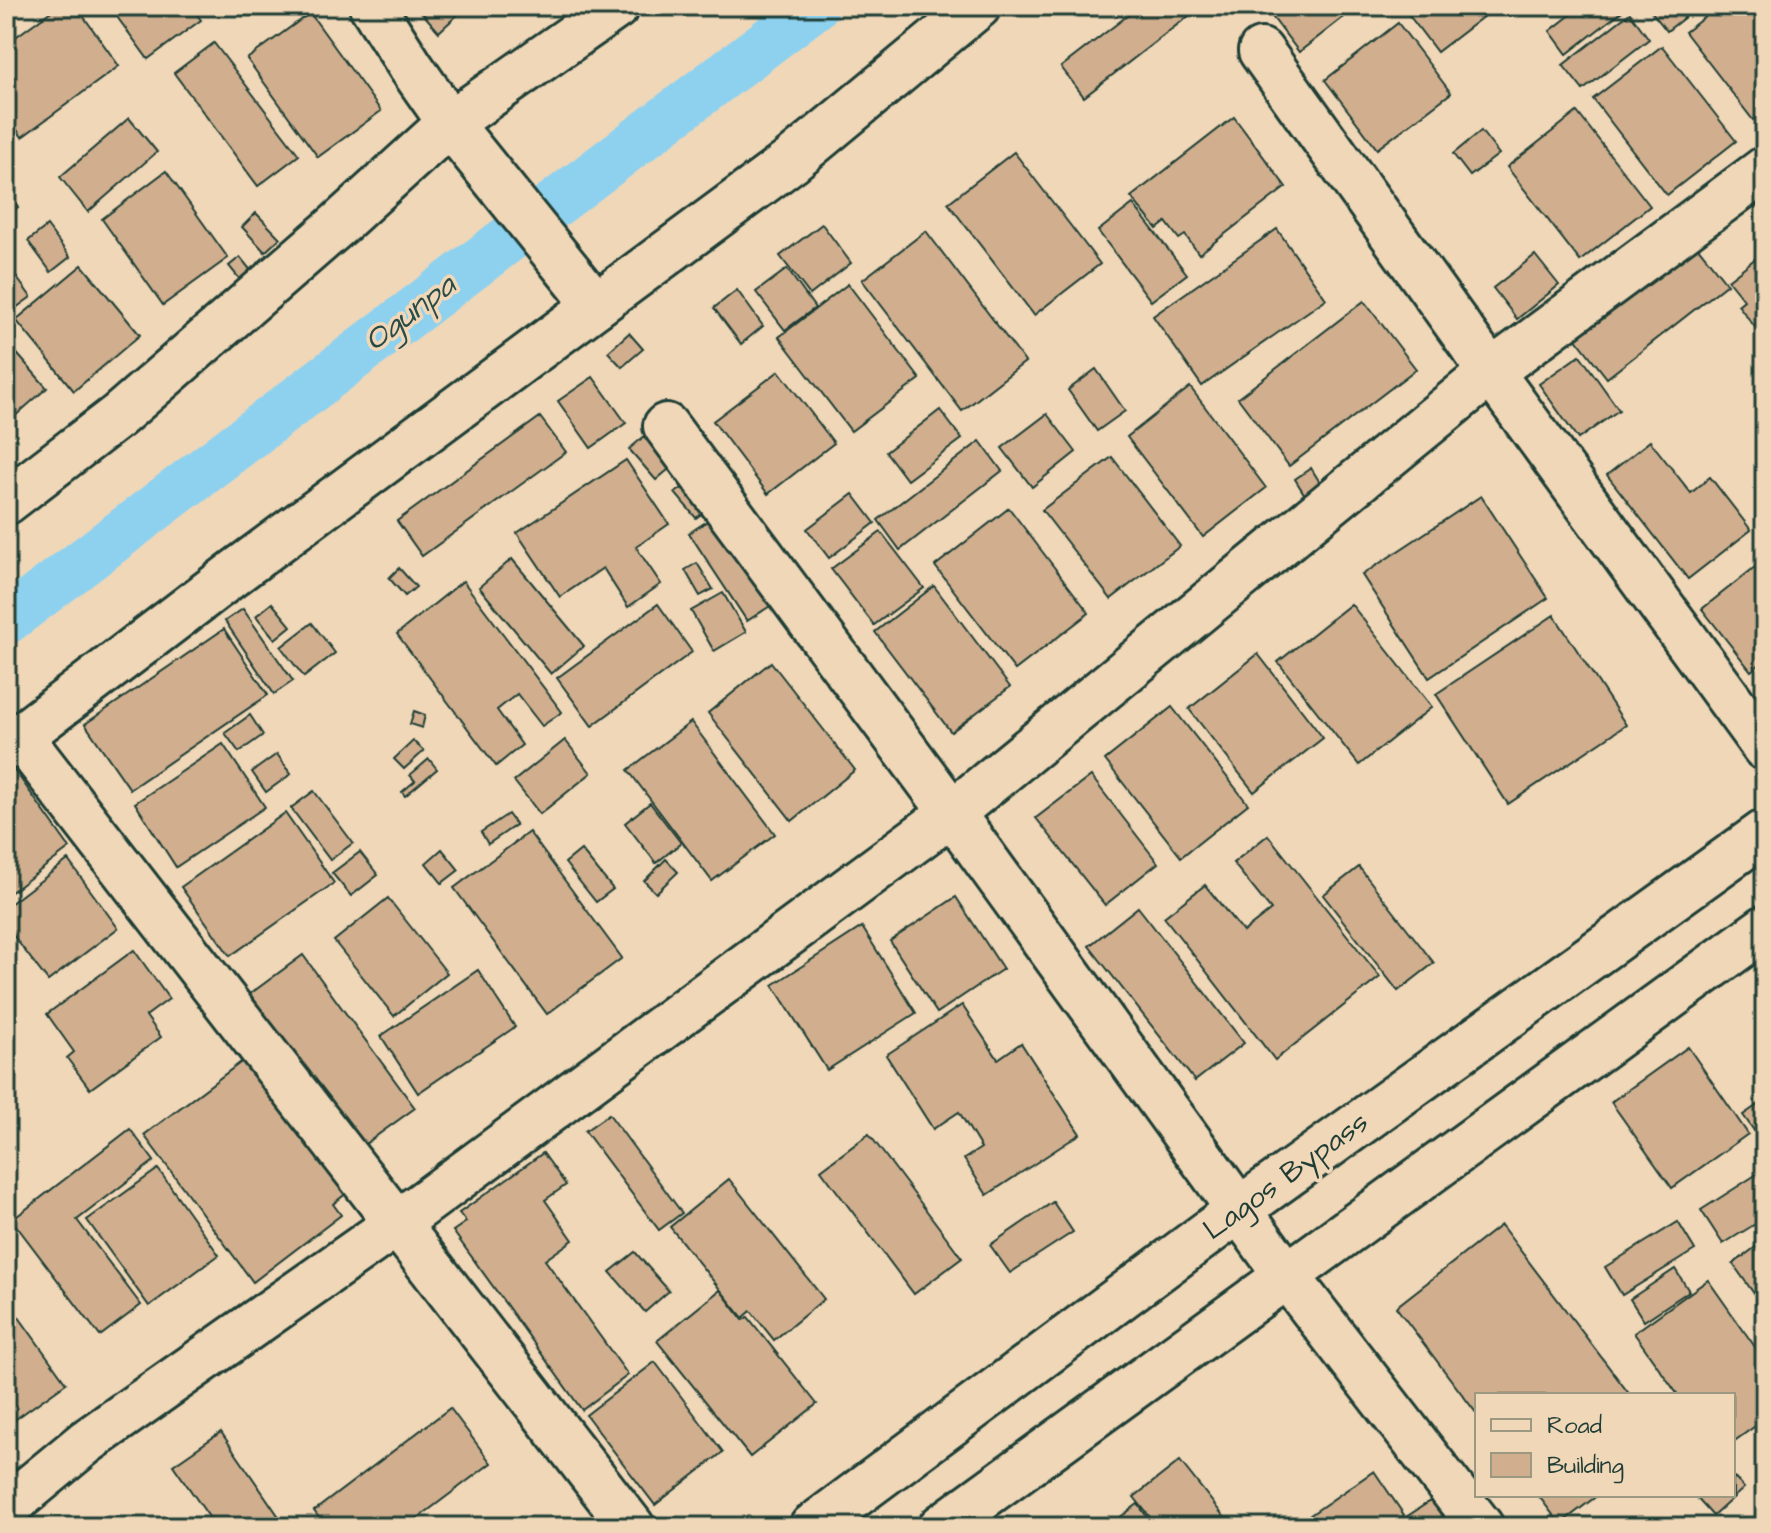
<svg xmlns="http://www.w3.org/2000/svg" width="1771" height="1533" font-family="'Architects Daughter',sans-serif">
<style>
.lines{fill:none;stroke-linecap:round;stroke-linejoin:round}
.canal{stroke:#8ed1ef;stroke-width:48}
.building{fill:#d1af8e;stroke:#1f3d34;stroke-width:2}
.minor-casing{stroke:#1f3d34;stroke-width:50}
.secondary-casing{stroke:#1f3d34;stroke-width:50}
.minor{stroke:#f0d7b8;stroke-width:44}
.secondary{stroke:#f0d7b8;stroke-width:44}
.labels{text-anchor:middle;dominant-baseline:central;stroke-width:7;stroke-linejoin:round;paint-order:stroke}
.street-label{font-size:30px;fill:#1f3d34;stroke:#f0d7b8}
.water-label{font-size:32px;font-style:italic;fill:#2a4c47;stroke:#f0d7b8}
</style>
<rect width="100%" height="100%" fill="#f0d7b8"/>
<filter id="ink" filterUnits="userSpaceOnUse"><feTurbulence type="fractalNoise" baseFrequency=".0125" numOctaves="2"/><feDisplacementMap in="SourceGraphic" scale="16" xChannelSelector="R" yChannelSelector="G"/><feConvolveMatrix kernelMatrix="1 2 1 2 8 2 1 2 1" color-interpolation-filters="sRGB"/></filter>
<g filter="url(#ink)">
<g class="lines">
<polyline class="canal" points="6,621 815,6"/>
</g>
<g class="building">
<polygon points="58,6 76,6 119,66 22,137 6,114 6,44"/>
<polygon points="109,6 191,6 201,20 148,59"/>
<polygon points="416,6 467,6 439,32"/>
<polygon points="1140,6 1184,6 1191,14 1084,97 1061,67"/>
<polygon points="1264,6 1358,6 1299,52"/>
<polygon points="1402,6 1497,6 1437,52"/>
<polygon points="1582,6 1625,6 1626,8 1567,54 1550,31"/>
<polygon points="1647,6 1699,6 1667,31"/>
<polygon points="1719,6 1765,6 1765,110 1753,120 1685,32"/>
<polygon points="310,13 381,111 318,157 247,59"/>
<polygon points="1630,13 1649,39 1583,90 1563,65"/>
<polygon points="1398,23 1451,93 1377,149 1325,80"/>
<polygon points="214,43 299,155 258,186 174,73"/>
<polygon points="1662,46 1736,141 1667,195 1593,99"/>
<polygon points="1577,112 1650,206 1580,261 1507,167"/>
<polygon points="1234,117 1286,187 1199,254 1185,235 1179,239 1166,222 1157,229 1131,197"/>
<polygon points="129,118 157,152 88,212 60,177"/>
<polygon points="1481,131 1499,154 1470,176 1453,154"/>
<polygon points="1014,152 1100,264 1034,315 948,203"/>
<polygon points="166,171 228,258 163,305 102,219"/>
<polygon points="6,190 18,207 6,216"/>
<polygon points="1133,204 1187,274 1151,301 1098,231"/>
<polygon points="256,213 280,238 265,252 242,227"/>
<polygon points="822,224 851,263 810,295 780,256"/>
<polygon points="47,226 70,257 51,272 28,241"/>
<polygon points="1277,229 1326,299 1202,386 1153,316"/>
<polygon points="926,231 1025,362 962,411 862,280"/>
<polygon points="1690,237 1727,284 1607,378 1571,332"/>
<polygon points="1765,251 1765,340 1738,305 1744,300 1728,280"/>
<polygon points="1535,255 1559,285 1517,319 1493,288"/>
<polygon points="240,257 253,273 242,282 229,266"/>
<polygon points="6,263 31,297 6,315"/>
<polygon points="82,265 140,335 74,391 16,320"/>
<polygon points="787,269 815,308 785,330 756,292"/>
<polygon points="848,284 920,379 851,431 779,337"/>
<polygon points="737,290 763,326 741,344 714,308"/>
<polygon points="1364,301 1416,369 1289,466 1238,398"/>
<polygon points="629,333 643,349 622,367 608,352"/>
<polygon points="6,341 47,388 6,424"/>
<polygon points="1580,355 1619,410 1578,439 1539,384"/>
<polygon points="1096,369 1125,411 1097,431 1068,390"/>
<polygon points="779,371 834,443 768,494 713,421"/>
<polygon points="593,377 626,423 591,448 558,401"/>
<polygon points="1190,387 1266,488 1203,537 1127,437"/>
<polygon points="940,410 962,439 907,480 886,452"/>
<polygon points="1047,414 1076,452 1032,487 1002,448"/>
<polygon points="540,417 566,452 422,556 397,521"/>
<polygon points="647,434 675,464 656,480 629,449"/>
<polygon points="980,441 1002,471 900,550 878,520"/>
<polygon points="1650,441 1691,493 1710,477 1751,530 1688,579 1607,475"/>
<polygon points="1112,457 1180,546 1111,599 1042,510"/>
<polygon points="626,460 669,524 636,547 661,584 628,607 603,568 560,597 517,533"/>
<polygon points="1311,468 1324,489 1308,500 1295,479"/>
<polygon points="688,484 708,509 696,518 675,493"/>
<polygon points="853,494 875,523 829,558 807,529"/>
<polygon points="1481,496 1548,598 1429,678 1362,575"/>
<polygon points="1009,508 1089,613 1015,670 935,566"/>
<polygon points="720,513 778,601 747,621 689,533"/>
<polygon points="881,532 924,588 874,625 831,569"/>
<polygon points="512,559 584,646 551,674 479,587"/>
<polygon points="1765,559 1765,660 1751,671 1702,609"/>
<polygon points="697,563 713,589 700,596 685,570"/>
<polygon points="399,568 416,587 405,596 389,578"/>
<polygon points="463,581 562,712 542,726 517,694 497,710 522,745 496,766 397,634"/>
<polygon points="934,586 1010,687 951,732 875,632"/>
<polygon points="723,593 746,632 714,651 691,611"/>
<polygon points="272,603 291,626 275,639 256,616"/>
<polygon points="658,604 692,652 592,726 557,678"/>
<polygon points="1351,604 1432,707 1359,765 1278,662"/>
<polygon points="243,609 293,681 274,694 225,621"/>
<polygon points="1554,615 1626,725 1508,804 1436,694"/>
<polygon points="312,623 335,653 304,677 281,647"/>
<polygon points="224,629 268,695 130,789 85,724"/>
<polygon points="1258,654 1323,738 1254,792 1189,709"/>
<polygon points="771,662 855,770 792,821 708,713"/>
<polygon points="1172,707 1248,804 1181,857 1105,760"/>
<polygon points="414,711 425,715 422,728 410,724"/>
<polygon points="250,715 263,735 239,752 225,733"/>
<polygon points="691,722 775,834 712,881 628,770"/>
<polygon points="565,740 591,773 540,814 514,781"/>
<polygon points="413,741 424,751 404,769 394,759"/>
<polygon points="223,744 265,807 176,867 135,803"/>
<polygon points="277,754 291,774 266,792 252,772"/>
<polygon points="429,759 437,769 405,796 402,792 415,781 410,775"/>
<polygon points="15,771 70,848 6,896 6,777"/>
<polygon points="1091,776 1158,863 1105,905 1036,818"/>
<polygon points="314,791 353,843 330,860 291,808"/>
<polygon points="650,803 681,843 656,863 625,823"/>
<polygon points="285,813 334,883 230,956 181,887"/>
<polygon points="508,814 516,825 488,844 481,832"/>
<polygon points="529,832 622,958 547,1014 454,888"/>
<polygon points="1268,835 1380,977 1275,1060 1164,917 1205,885 1243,932 1271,910 1233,863"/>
<polygon points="442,849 459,870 442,883 426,863"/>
<polygon points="581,850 613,889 596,902 565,863"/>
<polygon points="360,852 378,875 351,896 332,873"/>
<polygon points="666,859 678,872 656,893 644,881"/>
<polygon points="68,860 118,928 48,981 6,926 6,907"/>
<polygon points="1359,867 1434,963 1398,991 1323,895"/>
<polygon points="956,897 1003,969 937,1013 890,941"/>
<polygon points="388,898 447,973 394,1016 334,941"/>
<polygon points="1138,907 1244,1043 1195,1081 1089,946"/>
<polygon points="862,927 916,1013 827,1070 773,985"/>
<polygon points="134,950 169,999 146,1016 161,1037 90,1089 67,1058 74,1052 47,1014"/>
<polygon points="303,955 415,1108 361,1147 250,994"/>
<polygon points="478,970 515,1027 418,1093 381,1036"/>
<polygon points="962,1005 998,1059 1021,1043 1080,1134 987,1195 964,1159 981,1148 959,1112 933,1129 886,1055"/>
<polygon points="1688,1047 1748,1134 1672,1188 1611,1102"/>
<polygon points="248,1057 348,1192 333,1204 341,1215 253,1282 144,1135"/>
<polygon points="1765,1100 1765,1146 1743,1115"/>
<polygon points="609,1114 682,1213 659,1230 585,1131"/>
<polygon points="130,1129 154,1161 77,1220 141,1305 100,1336 12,1220"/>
<polygon points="869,1134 962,1258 914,1294 821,1170"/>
<polygon points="543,1153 566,1185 545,1200 573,1240 545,1260 628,1375 582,1410 453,1231 466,1222 459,1213"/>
<polygon points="158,1169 219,1255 149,1306 87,1220"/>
<polygon points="1765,1169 1765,1218 1723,1244 1701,1210"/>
<polygon points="729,1179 824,1299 774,1340 751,1311 743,1318 670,1227"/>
<polygon points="1053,1202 1073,1232 1010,1273 990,1245"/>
<polygon points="1678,1222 1695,1250 1622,1295 1605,1267"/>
<polygon points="1501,1225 1630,1395 1477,1395 1477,1414 1396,1307"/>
<polygon points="1765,1240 1765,1309 1733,1264"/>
<polygon points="635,1252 669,1291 645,1312 610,1272"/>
<polygon points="1675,1269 1689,1291 1644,1321 1630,1299"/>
<polygon points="1708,1280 1765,1361 1765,1419 1733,1442 1733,1395 1678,1395 1634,1333"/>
<polygon points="720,1290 743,1320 748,1317 817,1404 750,1457 657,1341"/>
<polygon points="6,1299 66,1383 6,1426"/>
<polygon points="655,1362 723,1452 655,1505 586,1415"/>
<polygon points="450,1408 491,1463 406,1527 326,1527 314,1511"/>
<polygon points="221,1432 286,1527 216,1527 173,1465"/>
<polygon points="1180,1461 1232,1527 1158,1527 1134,1497"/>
<polygon points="1374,1471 1404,1515 1386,1527 1293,1527"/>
<polygon points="1733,1476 1744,1488 1713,1516 1694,1495 1733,1495"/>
<polygon points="1538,1495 1598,1495 1560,1524"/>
<polygon points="1432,1500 1449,1527 1391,1527"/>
<polygon points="1138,1504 1154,1527 1107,1527"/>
</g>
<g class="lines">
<defs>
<g id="minor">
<polyline points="372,6 411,67 455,130 596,305"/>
<polyline points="1261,51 1491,372 1765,748"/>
<polyline points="666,426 952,813 1287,1276 1481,1527"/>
<polyline points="6,502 118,416 339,224 450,123 617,6"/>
<polyline points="19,735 632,1527"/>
<polyline points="6,747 237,571 791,161 978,6"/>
<polyline points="6,1508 86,1442 396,1224 952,813 1491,372 1765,169"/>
</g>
<g id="secondary">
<polyline points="812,1527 1240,1209 1765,832"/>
<polyline points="941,1527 1765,928"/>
</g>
</defs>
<use href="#minor" class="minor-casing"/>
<use href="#secondary" class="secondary-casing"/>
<use href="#minor" class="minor"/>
<use href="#secondary" class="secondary"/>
</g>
</g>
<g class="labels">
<g class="street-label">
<text transform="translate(1286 1176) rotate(-36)">Lagos Bypass</text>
</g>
<g class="water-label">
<text transform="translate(410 313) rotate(-37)">Ogunpa</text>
</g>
</g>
<rect width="1771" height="1533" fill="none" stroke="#f0d7b8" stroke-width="32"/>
<rect x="16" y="16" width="1739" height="1501" fill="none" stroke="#1f3d34" stroke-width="3" filter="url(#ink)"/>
<rect x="1475" y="1393" width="260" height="104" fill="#f0d7b8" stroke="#9c9983" stroke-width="2"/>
<rect x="1491" y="1419" width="40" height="12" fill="#f0d7b8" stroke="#9c9983" stroke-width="2"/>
<text x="1547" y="1433" font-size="24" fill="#1f3d34">Road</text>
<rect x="1491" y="1453" width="40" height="24" fill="#d1af8e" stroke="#9c9983" stroke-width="2"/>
<text x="1547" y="1473" font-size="24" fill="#1f3d34">Building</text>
</svg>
